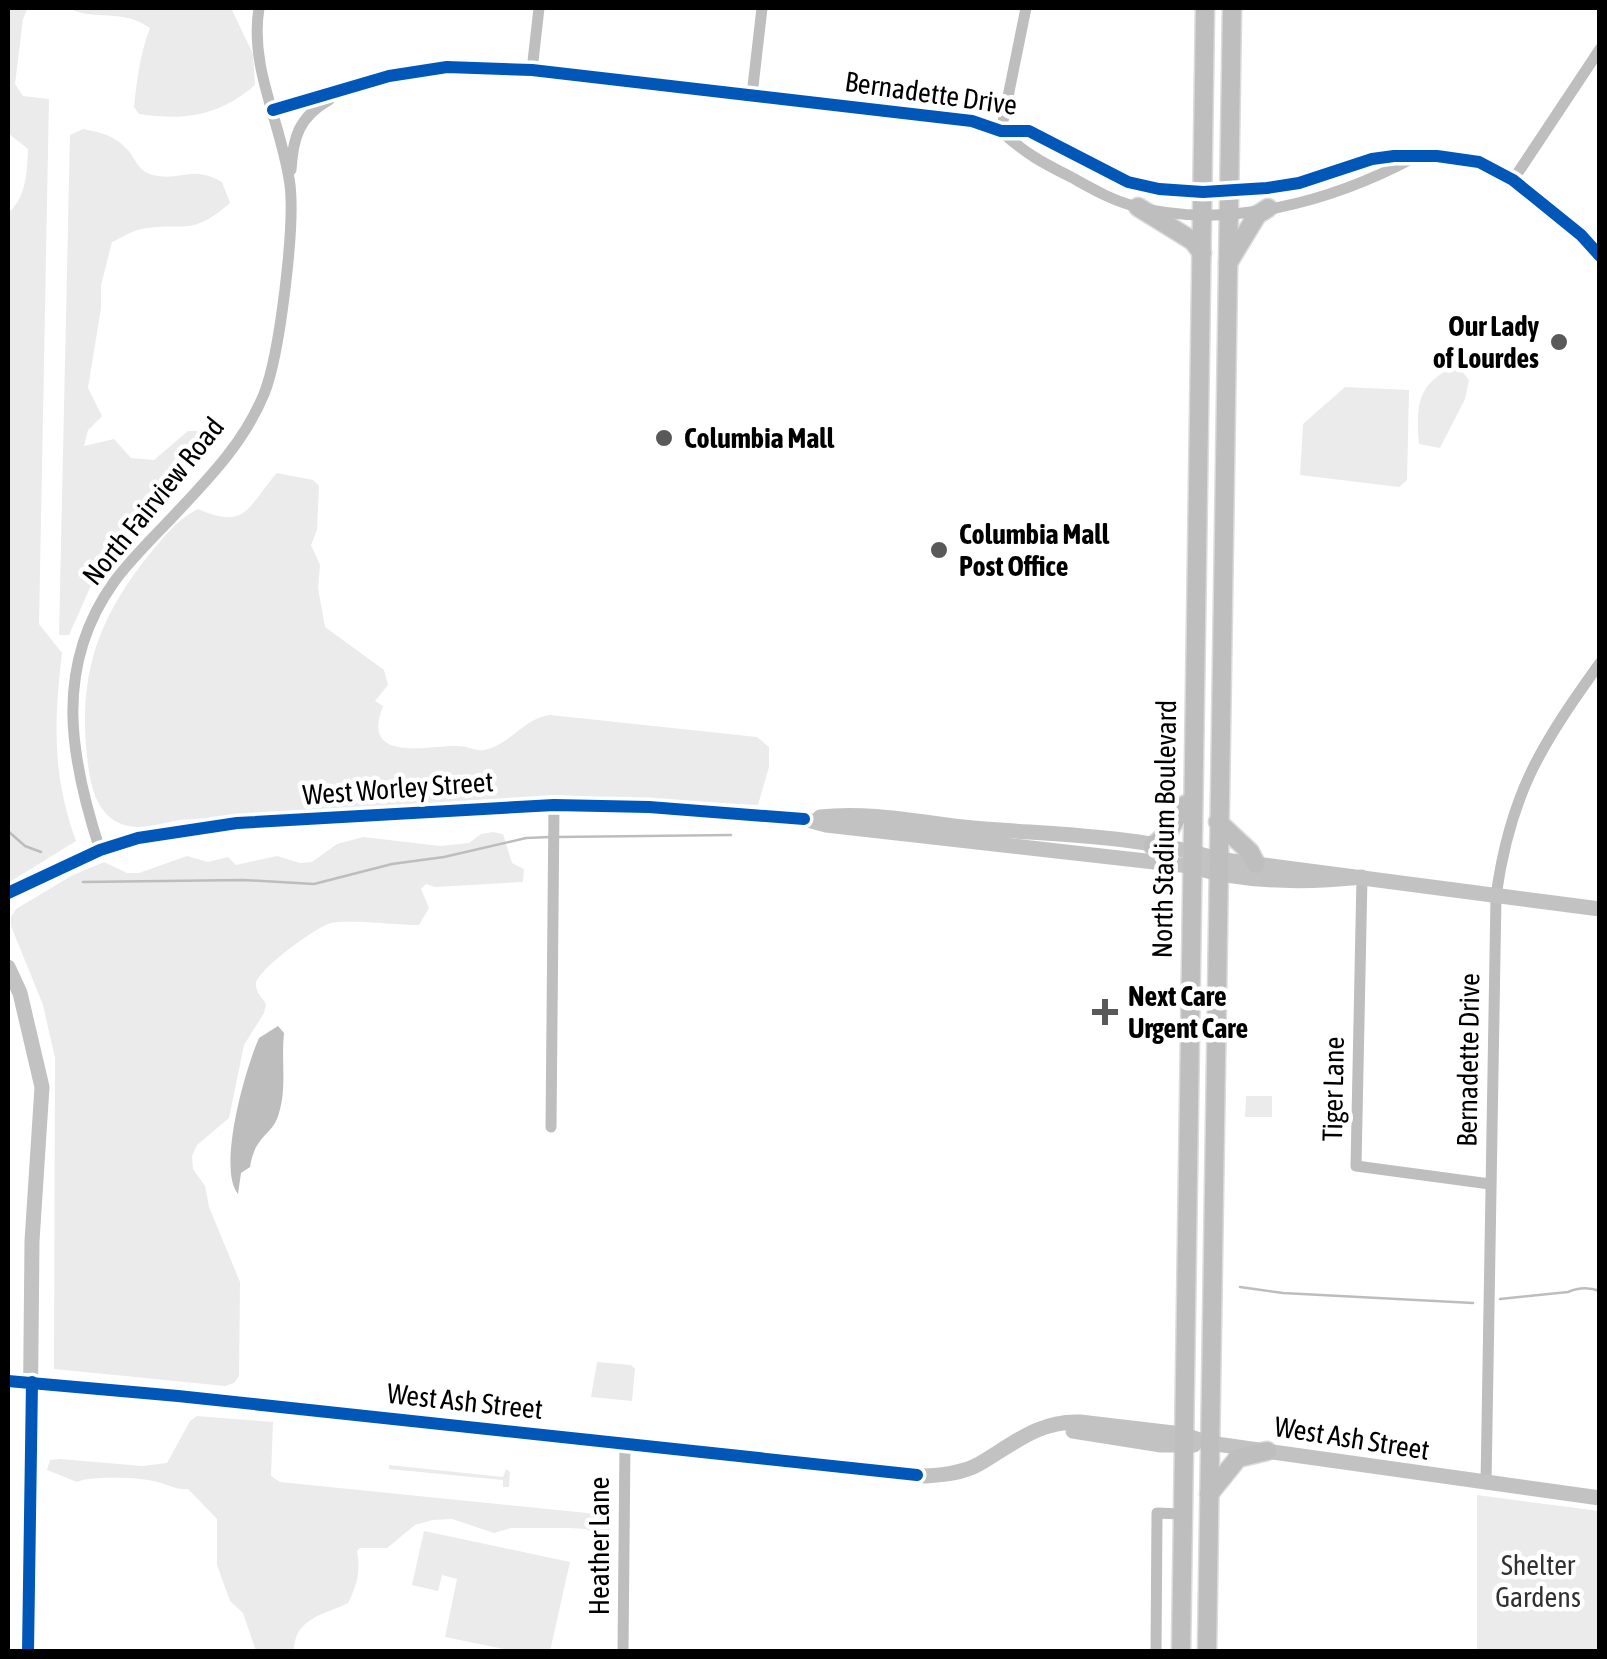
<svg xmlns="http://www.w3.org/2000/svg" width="1607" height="1659" font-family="'Asap Condensed',sans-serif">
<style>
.green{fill:#ebebeb}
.water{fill:#bdbdbd}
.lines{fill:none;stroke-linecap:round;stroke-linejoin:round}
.stream{stroke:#bdbdbd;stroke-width:2.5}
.primary-casing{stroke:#dbdbdb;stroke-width:21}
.street{stroke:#bebebe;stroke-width:11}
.secondary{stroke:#c2c2c2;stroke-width:15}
.primary{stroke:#bebebe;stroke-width:18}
.cycleway-casing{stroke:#fff;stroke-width:19}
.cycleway{stroke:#0057b8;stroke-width:12}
.poi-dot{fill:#595959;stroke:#fff;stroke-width:4}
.labels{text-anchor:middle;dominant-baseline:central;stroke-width:9;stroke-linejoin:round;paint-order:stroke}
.street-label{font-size:28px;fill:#000;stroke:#fff}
.poi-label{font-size:28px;font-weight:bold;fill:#000;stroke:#fff;text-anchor:start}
.park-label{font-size:28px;fill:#313131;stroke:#fff}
</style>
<rect width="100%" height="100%" fill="#fff"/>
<g class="green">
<path d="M8 8H28L23 19 15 84 23 96 49 99 39 624 62 653C54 722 52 775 76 841L8 883V214C26 196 27 175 28 149L8 133Z"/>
<path d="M69 8H231L253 54 255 85C219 116 185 121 139 114L134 107C137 79 140 54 150 28 120 7 93 22 69 8Z"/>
<path d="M83 129C100 132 113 135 126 148 136 158 137 171 153 175 181 182 191 164 222 182L230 203C190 238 184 221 141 229 132 231 121 238 112 242L101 285V308L88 388 102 416 88 430 84 446 114 439 131 458 154 460 188 431H202L186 466 93 581 69 635H59L70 135Z"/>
<path d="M1448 370H1461L1469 380 1465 399 1440 448 1419 444C1416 411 1416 386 1448 370Z"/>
<polygon points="1345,387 1409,390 1407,480 1399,487 1300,475 1303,424"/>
<path d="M277 473 313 480 319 486 317 530 311 545 320 565 318 588 325 627 384 670 388 685 375 701 383 706C360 764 428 745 458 746 469 746 477 753 488 749 512 742 525 718 550 715L757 737 769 747V767L758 805 553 795 180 820C161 823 138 832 119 823 97 813 91 787 88 765 77 681 95 622 148 556 162 539 177 519 198 509 248 531 248 505 277 473Z"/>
<path d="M493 832 503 834 512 863 524 869 523 882 435 887 426 884 421 889 429 908 419 925C397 925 350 919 331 923 316 927 260 968 256 983 255 991 262 998 266 1004L264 1013 244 1045 229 1118 197 1145 192 1156 193 1169 205 1186 209 1207 240 1282 239 1376 234 1383 225 1386 54 1369 55 1058 43 1005 11 926V917L16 909 71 876 104 862 127 873H139L187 856 208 862 228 857 236 865 277 856 300 863 312 862 337 844 363 837 440 846 469 843 481 834Z"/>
<polygon points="1246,1096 1272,1096 1272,1117 1245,1117"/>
<polygon points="597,1362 631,1365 635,1369 632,1401 591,1397"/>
<path d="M197 1416 273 1422 271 1476 280 1482 607 1515 611 1522 608 1564 600 1563 596 1555 597 1536 586 1529 570 1528H511L494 1533 452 1519 432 1520 415 1525 387 1548H360L357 1551C361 1571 357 1585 348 1603 324 1615 294 1618 294 1651H256L243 1613 230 1601 217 1565V1519L188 1489C175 1490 170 1485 157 1482 142 1477 89 1476 77 1482L47 1470 50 1460 60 1459 142 1466 167 1463 190 1421Z"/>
<polygon points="389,1465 503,1477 506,1469 510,1472 509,1487 503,1487 503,1480 389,1469"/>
<polygon points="1477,1495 1599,1511 1599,1651 1477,1651"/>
<polygon points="424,1531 570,1562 550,1651 514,1651 445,1637 457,1579 442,1575 438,1591 412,1585"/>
</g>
<path class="water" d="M278 1026 284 1033C281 1060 287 1087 279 1113 273 1136 255 1134 250 1167L241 1173 238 1194C217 1169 245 1069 259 1038Z"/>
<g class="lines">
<g class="stream">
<polyline points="8,831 25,846 41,852"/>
<polyline points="558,837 731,835"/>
<polyline points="83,882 243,880 314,884 392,864 444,857 526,838 550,837"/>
<polyline points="1240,1287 1283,1293 1473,1303"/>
<path d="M1500 1299 1568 1292C1579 1287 1589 1287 1600 1291"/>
</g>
<defs>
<g id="primary">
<polyline points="1138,207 1193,241 1202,253"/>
<polyline points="1228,263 1257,215 1268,208"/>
<polyline points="1218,822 1250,852 1256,864"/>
<polyline points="1153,846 1168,833 1183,806 1192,801"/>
<polyline points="1209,1494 1238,1458 1267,1451"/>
<polyline points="1181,1652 1205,8"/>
<polyline points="1207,1652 1232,8"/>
</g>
</defs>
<use href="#primary" class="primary-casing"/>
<g class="street">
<polyline points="532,70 539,8"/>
<polyline points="752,95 762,8"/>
<polyline points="273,110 389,76 447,67 532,70 972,121 1001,131 1029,131 1128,182 1159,189 1203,192 1267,188 1299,183 1372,159 1394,156 1437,156 1479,162 1513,180 1581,235 1600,256"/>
<path d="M1001 131C1024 153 1043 163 1071 177 1091 188 1111 200 1134 206 1227 231 1333 201 1415 157"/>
<polyline points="1001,131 1026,8"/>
<path d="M291 170C293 137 299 117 329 100"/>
<polyline points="1513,180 1600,49"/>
<path d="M100 850C70 758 53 667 114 582 133 556 158 533 180 509 213 474 245 440 264 394 280 354 295 227 290 185 282 124 249 69 259 8"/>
<polyline points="1362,877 1356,1166 1490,1184"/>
<polyline points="551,1127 554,805"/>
<path d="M1486 1484 1496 896C1510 794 1541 745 1600 663"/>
<polyline points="623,1652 625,1442"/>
<polyline points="1156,1652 1157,1513 1181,1514"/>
</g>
<g class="secondary">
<path d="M820 817C871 811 923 823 973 828 1054 835 1140 835 1217 859L1600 909"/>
<path d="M8 893 100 850 138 838 237 823 554 805 649 807 804 819 826 825 1190 866C1244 883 1306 883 1362 877"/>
<polyline points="8,967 20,993 42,1087 32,1241 28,1652"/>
<path d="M8 1381 178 1396 926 1476C944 1475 963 1473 979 1464 1012 1445 1039 1420 1080 1422L1182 1434 1209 1443 1600 1498"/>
<polyline points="1073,1431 1161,1445 1194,1445"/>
</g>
<use href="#primary" class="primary"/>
<defs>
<g id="cycleway">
<polyline points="273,110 389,76 447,67 532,70 972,121 1001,131 1029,131 1128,182 1159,189 1203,192 1267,188 1299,183 1372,159 1394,156 1437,156 1479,162 1513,180 1581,235 1600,256"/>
<polyline points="8,893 100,850 138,838 237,823 554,805 649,807 804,819"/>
<polyline points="8,1381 178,1396 917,1475"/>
<polyline points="28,1652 32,1382"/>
</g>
</defs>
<use href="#cycleway" class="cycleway-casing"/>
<use href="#cycleway" class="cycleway"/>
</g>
<g class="poi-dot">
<circle cx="1559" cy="342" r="10"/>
<circle cx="664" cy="438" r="10"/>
<circle cx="939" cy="550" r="10"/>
<path d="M1100 997h10v10h10v10h-10v10h-10v-10h-10v-10h10z"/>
</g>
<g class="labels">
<g class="street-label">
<text transform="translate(931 93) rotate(8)">Bernadette Drive</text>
<text transform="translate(153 501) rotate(-51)">North Fairview Road</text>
<text transform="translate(398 788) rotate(-4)">West Worley Street</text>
<text transform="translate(1164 829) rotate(-89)">North Stadium Boulevard</text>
<text transform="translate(1468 1060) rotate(-89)">Bernadette Drive</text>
<text transform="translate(1333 1089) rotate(-89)">Tiger Lane</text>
<text transform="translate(465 1401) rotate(6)">West Ash Street</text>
<text transform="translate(1352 1438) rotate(9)">West Ash Street</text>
<text transform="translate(599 1546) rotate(-90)">Heather Lane</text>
</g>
<g class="poi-label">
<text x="1539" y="326" text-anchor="end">Our Lady<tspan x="1539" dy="32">of Lourdes</tspan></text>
<text x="684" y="438">Columbia Mall</text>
<text x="959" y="534">Columbia Mall<tspan x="959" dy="32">Post Office</tspan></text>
<text x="1128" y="996">Next Care<tspan x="1128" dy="32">Urgent Care</tspan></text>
</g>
<g class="park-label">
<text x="1538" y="1565">Shelter<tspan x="1538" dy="32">Gardens</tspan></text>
</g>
</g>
<rect width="1607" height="1659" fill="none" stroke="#000000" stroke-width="20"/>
</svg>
